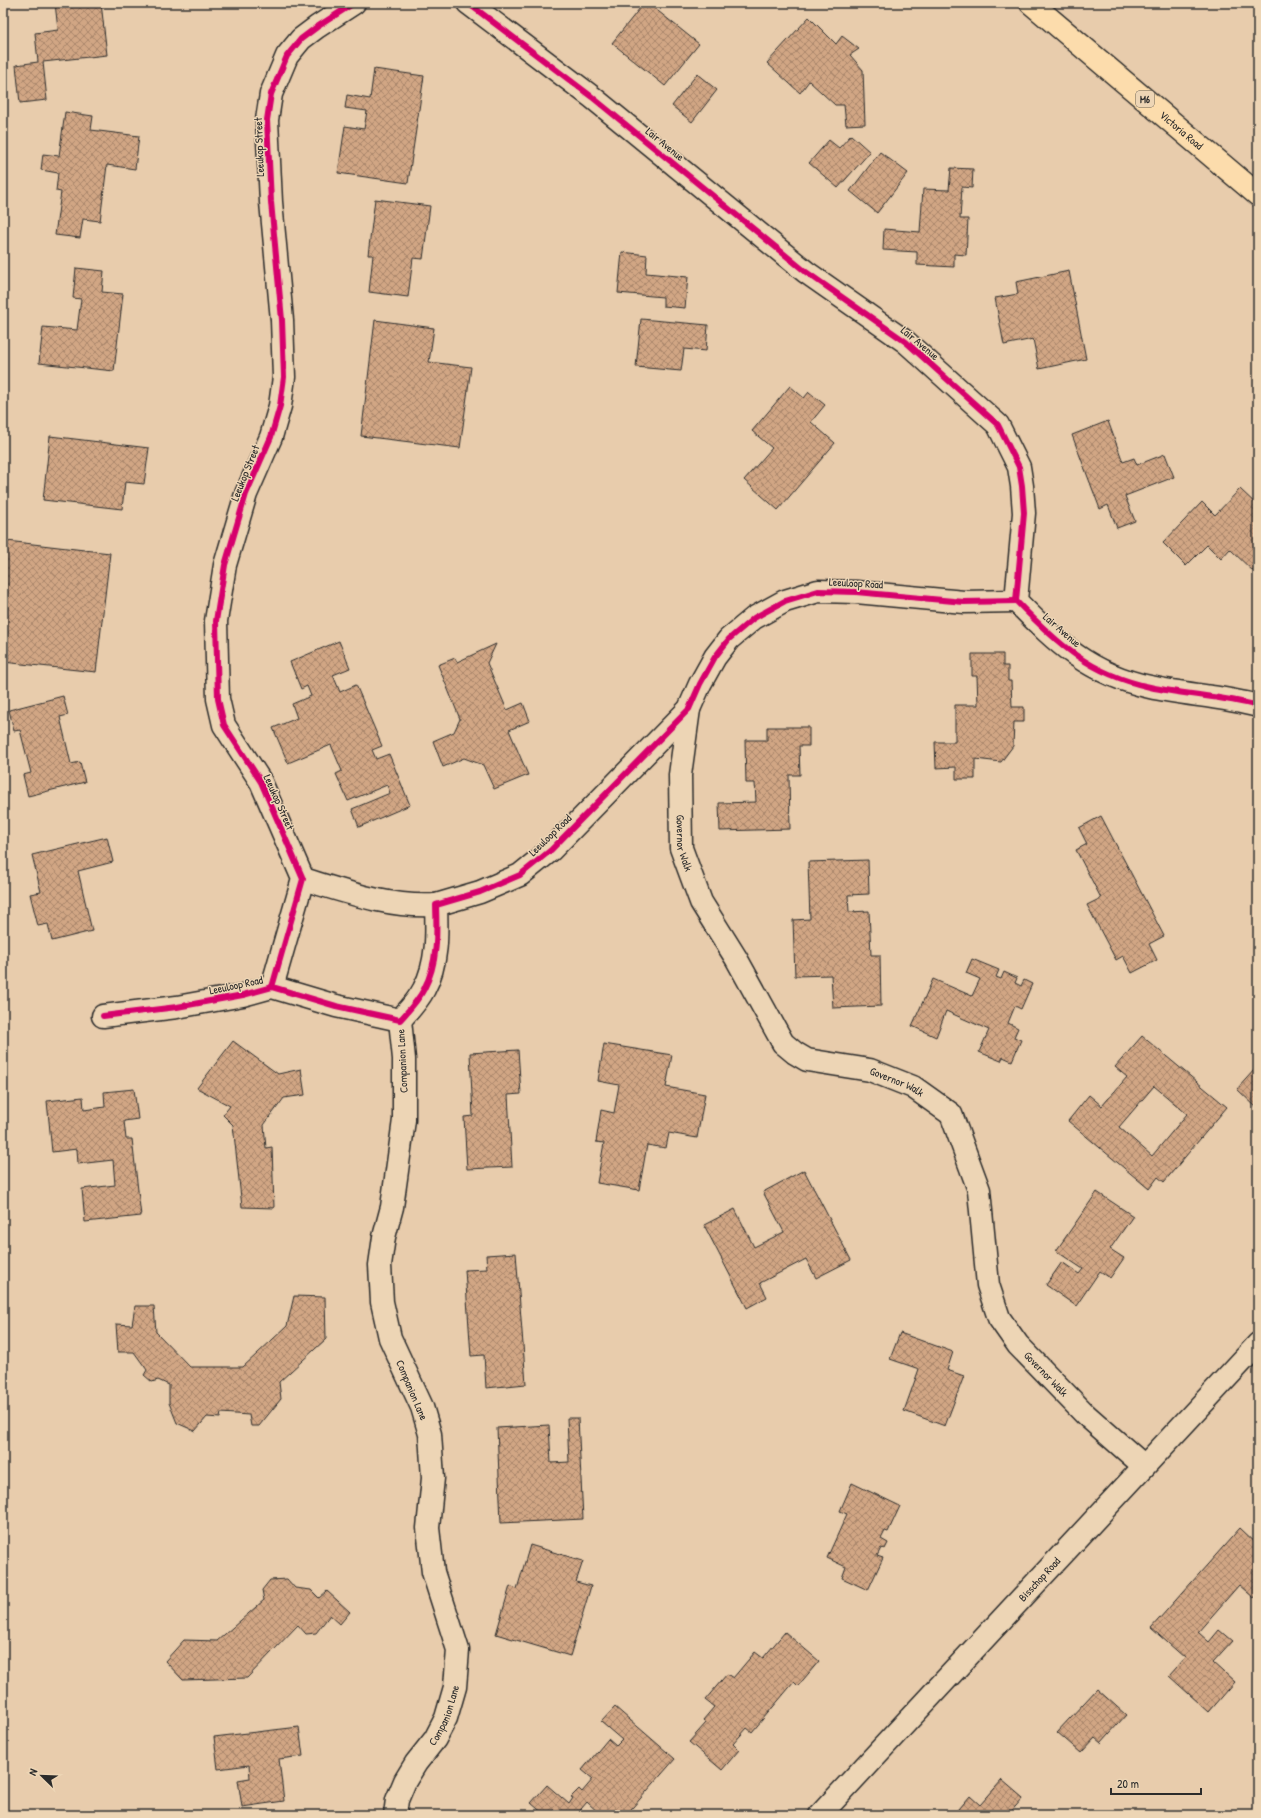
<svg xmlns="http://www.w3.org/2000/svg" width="1261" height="1818" font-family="'Patrick Hand',sans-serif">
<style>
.building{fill:url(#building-cross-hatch);stroke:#2b2b2b;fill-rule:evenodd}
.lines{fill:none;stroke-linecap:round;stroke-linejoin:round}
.minor-casing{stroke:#2b2b2b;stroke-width:25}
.major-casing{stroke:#2b2b2b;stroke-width:25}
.minor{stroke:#edd5b5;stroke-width:22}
.major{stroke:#fcdcac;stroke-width:22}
.cycleway-casing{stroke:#edd5b5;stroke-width:8}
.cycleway{stroke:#d6006c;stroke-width:6}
.labels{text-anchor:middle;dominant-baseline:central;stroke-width:3;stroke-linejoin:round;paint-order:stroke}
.shield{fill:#edd5b5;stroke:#655e54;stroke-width:1}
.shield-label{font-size:10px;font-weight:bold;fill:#2b2b2b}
.street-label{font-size:11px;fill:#2b2b2b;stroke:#edd5b5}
</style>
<defs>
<pattern id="building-cross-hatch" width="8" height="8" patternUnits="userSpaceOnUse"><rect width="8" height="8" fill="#d1a684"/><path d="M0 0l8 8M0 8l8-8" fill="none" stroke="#aa876c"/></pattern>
</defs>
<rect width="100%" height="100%" fill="#e8ccac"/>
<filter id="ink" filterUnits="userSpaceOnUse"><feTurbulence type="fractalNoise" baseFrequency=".025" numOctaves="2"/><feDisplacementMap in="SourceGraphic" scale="8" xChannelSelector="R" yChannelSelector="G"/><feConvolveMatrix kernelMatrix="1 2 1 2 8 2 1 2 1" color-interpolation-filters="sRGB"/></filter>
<g filter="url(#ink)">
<g class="building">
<polygon points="55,3 101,3 107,55 43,62 47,100 20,103 16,65 38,62 35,33 58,30"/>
<polygon points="644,3 648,3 699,44 665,86 612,43"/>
<polygon points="809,17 836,44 842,36 859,49 850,55 863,70 865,124 846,125 844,105 835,105 809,81 800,93 767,63"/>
<polygon points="374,69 424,76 408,183 338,173 345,126 364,129 367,111 345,108 347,95 370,99"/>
<polygon points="697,74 717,90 692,122 672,106"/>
<polygon points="65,112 93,116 91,130 139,136 135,169 107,165 100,221 83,219 80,238 55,235 61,192 56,191 58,173 41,170 43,154 59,156"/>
<polygon points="851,135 870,152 838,188 809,163 829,140 839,148"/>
<polygon points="880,152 908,173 877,213 850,191"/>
<polygon points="951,168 973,169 972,188 962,187 960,219 968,219 966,255 954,254 954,267 917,265 917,252 883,250 884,229 920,232 923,189 949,190"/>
<polygon points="375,199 430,206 423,259 413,258 408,297 369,292 373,255 368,255"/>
<polygon points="622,252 647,255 646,273 688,277 685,308 663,306 663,297 618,293"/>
<polygon points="76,268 104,271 102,292 123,294 114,371 39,363 43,327 77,330 81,299 73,298"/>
<polygon points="1069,271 1086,359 1039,369 1033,339 1004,345 995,298 1018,294 1016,282"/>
<polygon points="641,319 708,325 706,351 684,349 681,371 636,367"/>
<polygon points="375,320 434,328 429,362 471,367 460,448 361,436"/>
<polygon points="790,386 804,398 809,392 825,405 811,422 835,443 778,510 744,480 772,448 752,431"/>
<polygon points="1108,421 1123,462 1134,458 1137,465 1165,454 1174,477 1125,496 1135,521 1117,528 1108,505 1100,509 1072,435"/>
<polygon points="50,436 149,448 144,484 125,482 122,509 43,500"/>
<polygon points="1240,489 1258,506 1257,575 1230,549 1221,559 1207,545 1186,566 1163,543 1202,502 1215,515"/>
<polygon points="7,541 110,553 96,672 3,662 3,576"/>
<polygon points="339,641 350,668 333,675 340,692 356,685 382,746 372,750 376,759 389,754 410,805 359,827 352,809 390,793 387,785 348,801 336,774 342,771 331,745 288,763 273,728 297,718 292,704 311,696 307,686 301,689 290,662"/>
<polygon points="496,644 487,663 507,710 523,703 530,721 509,730 528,775 494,789 483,765 464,758 443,767 433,741 454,732 460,719 438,665 455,658 457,662"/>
<polygon points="972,654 1003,654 1003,666 1008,666 1008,681 1011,681 1012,707 1024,707 1024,722 1014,722 1013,746 1001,762 975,759 975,779 956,779 956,767 936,768 935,742 955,742 955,705 978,705 977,676 972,676"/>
<polygon points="63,696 68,715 60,717 71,764 80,762 85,782 28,796 23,775 31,773 20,730 14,731 9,710"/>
<polygon points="767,727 809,727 809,746 799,746 800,775 789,775 790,829 720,831 719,803 756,802 755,783 746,783 745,740 767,740"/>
<polygon points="1101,816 1164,936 1149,944 1157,960 1132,973 1123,956 1116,960 1087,905 1101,898 1076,850 1087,844 1079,828"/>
<polygon points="107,837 113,862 78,871 92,931 52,941 48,924 38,926 30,894 41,892 32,855"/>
<polygon points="868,860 869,894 848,895 849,912 869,911 871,955 880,955 881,1006 833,1008 831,975 795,976 793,920 810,919 808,862"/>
<polygon points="972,959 999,970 996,977 1001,979 1004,972 1017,978 1015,983 1021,986 1024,980 1032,984 1021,1009 1015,1006 1008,1023 1018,1028 1014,1037 1021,1040 1012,1061 1003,1057 1001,1061 979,1052 989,1030 946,1011 936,1037 912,1026 933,979 972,996 980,979 966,973"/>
<path d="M1142 1036 1227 1107 1164 1182 1158 1177 1149 1189 1068 1121 1089 1095 1102 1106 1127 1077 1115 1067ZM1154 1086 1187 1114 1152 1156 1119 1127Z"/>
<polygon points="233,1041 278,1074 301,1069 305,1095 284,1098 264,1125 266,1148 272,1147 274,1208 242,1207 233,1125 223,1115 230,1106 197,1088"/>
<polygon points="604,1044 672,1055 666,1087 705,1094 697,1138 669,1133 666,1148 647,1145 639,1190 597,1183 604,1143 596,1142 601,1110 614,1113 619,1085 598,1081"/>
<polygon points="518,1050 521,1094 508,1095 512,1167 467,1169 464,1117 473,1116 470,1053"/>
<polygon points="1255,1069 1258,1072 1258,1109 1237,1089"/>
<polygon points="134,1089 138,1119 124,1121 126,1139 132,1139 141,1216 85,1222 82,1189 115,1185 113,1160 78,1164 77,1149 52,1152 47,1101 83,1097 84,1110 105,1107 104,1092"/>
<polygon points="804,1170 851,1260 816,1278 806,1259 760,1283 767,1297 747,1308 704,1225 735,1209 754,1247 784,1232 763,1192"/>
<polygon points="1097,1192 1133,1216 1110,1249 1124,1258 1110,1278 1100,1271 1076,1306 1046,1285 1062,1262 1079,1274 1083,1269 1056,1251"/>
<polygon points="516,1253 526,1384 486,1388 484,1355 471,1356 465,1270 487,1269 486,1255"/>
<polygon points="294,1296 325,1297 326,1339 279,1382 281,1399 259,1426 251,1426 249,1415 221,1413 220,1418 207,1417 195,1431 177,1423 169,1403 169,1385 158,1380 152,1382 144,1375 147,1370 134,1352 118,1352 116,1324 132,1325 135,1306 154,1306 156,1332 190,1367 243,1367 287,1326"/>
<polygon points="900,1333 953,1352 947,1370 964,1376 945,1426 904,1411 919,1369 890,1359"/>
<polygon points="567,1418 578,1418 583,1519 501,1523 497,1428 549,1425 551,1463 569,1462"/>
<polygon points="852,1483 900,1506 888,1532 885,1531 881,1539 888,1543 885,1549 881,1548 877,1556 883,1558 868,1590 842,1578 846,1567 827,1558 847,1514 840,1511"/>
<polygon points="1240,1528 1258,1545 1258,1593 1254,1598 1239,1585 1198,1632 1209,1642 1219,1630 1232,1641 1213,1662 1235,1682 1209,1712 1169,1676 1185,1658 1151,1628"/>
<polygon points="530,1545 583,1561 576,1582 591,1586 570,1656 496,1634 510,1586 517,1589"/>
<polygon points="287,1579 295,1588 311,1590 319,1598 327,1591 350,1612 340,1624 330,1615 316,1633 306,1634 298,1625 247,1678 183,1680 165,1661 184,1640 217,1641 264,1600 262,1590 270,1580"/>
<polygon points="785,1632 819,1661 798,1686 794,1682 752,1732 747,1728 733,1744 739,1750 722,1770 689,1742 706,1723 703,1720 714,1707 705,1700 727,1674 733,1678 755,1652 763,1658"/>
<polygon points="1097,1689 1126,1715 1101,1743 1095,1738 1081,1753 1057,1732"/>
<polygon points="615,1707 675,1759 626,1815 601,1815 587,1802 576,1815 545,1815 531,1803 547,1785 569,1804 573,1798 571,1797 579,1789 582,1792 593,1779 582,1770 608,1739 616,1746 622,1740 601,1722"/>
<polygon points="299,1727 303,1756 279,1759 284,1801 242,1807 238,1780 250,1778 249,1765 218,1769 214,1737"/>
<polygon points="1002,1780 1023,1798 1008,1815 954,1815 970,1796 980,1805"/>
</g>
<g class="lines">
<defs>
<g id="minor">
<path d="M468 3 592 97 806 272 906 342 998 425 1019 467 1022 486 1024 513 1016 601C1057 643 1089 674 1150 687 1186 695 1222 696 1258 706"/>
<path id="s1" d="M689 709 680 775 681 848 701 902 736 958 783 1043 795 1053 807 1060 870 1070 913 1087 951 1114 979 1190 988 1285 999 1318 1018 1345 1086 1415 1144 1466"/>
<path d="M303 879C346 892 391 908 436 905"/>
<polyline points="272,987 303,879 261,782 224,725 218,699 216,621 225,565 246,494 271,437 280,406 284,377 282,320 271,202 267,120 271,94 287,56 301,39 317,27 354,3"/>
<path d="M103 1016 177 1007 243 995 272 987 336 1006 400 1020C409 1010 418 1001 424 989 438 963 437 933 436 905L480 892 520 875 551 850 689 709 700 684 715 657 729 639 754 618 785 601 818 591 856 592 964 602 1016 601"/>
<path id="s2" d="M395 1815 397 1800 405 1781 416 1763 435 1739 446 1718 455 1687 458 1650 433 1572 428 1528 433 1478 430 1434 422 1407 390 1338 382 1302 380 1265 384 1237 392 1207 404 1120V1059L400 1020"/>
<path id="s3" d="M820 1815 1258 1344"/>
</g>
<g id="major">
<path id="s4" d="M1031 3 1258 195"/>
</g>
</defs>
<use href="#minor" class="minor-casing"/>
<use href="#major" class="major-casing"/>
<use href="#minor" class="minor"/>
<use href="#major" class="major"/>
<defs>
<g id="cycleway">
<path d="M468 3 592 97 806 272 906 342 998 425 1019 467 1022 486 1024 513 1016 601C1057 643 1089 674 1150 687 1186 695 1222 696 1258 706"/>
<polyline points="272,987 303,879 261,782 224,725 218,699 216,621 225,565 246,494 271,437 280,406 284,377 282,320 271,202 267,120 271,94 287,56 301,39 317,27 354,3"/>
<path d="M103 1016 177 1007 243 995 272 987 336 1006 400 1020C409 1010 418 1001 424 989 438 963 437 933 436 905L480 892 520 875 551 850 689 709 700 684 715 657 729 639 754 618 785 601 818 591 856 592 964 602 1016 601"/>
</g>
</defs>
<use href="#cycleway" class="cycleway-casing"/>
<use href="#cycleway" class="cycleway"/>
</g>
</g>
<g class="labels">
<rect class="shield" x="1136" y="91" width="18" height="16" rx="3"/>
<g class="shield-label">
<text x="1145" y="99">M6</text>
</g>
<g class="street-label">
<text stroke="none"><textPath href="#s4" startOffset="197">Victoria Road</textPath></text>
<text transform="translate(665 144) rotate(39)">Lair Avenue</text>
<text transform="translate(259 147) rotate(-92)">Leeukop Street</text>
<text transform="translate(920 343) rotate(40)">Lair Avenue</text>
<text transform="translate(245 473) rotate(-68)">Leeukop Street</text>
<text transform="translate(856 583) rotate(3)">Leeuloop Road</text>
<text transform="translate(1062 630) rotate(41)">Lair Avenue</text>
<text transform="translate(279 802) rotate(66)">Leeukop Street</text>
<text transform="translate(550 835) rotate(-44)">Leeuloop Road</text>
<text stroke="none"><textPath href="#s1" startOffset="135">Governor Walk</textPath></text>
<text transform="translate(236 985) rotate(-12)">Leeuloop Road</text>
<text transform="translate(402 1061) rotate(-93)">Companion Lane</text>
<text stroke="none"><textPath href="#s1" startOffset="483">Governor Walk</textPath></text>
<text stroke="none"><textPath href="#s1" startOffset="831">Governor Walk</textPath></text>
<text transform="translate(412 1390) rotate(67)">Companion Lane</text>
<text stroke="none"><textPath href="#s3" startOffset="322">Bisschop Road</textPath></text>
<text stroke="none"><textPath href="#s2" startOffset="113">Companion Lane</textPath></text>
</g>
</g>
<rect width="1261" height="1818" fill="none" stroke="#edd5b5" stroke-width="16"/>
<rect x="8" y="8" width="1245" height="1802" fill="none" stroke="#2b2b2b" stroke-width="1.5" filter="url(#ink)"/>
<g transform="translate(42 1776) rotate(293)" stroke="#edd5b5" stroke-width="3" paint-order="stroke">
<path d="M0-3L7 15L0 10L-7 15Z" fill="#2b2b2b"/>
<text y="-6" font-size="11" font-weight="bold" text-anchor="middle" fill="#2b2b2b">N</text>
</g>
<path d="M1111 1788v6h90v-6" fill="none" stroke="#2b2b2b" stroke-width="2"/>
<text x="1117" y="1788" font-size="12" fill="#2b2b2b" stroke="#edd5b5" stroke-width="3" paint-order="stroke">20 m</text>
</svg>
